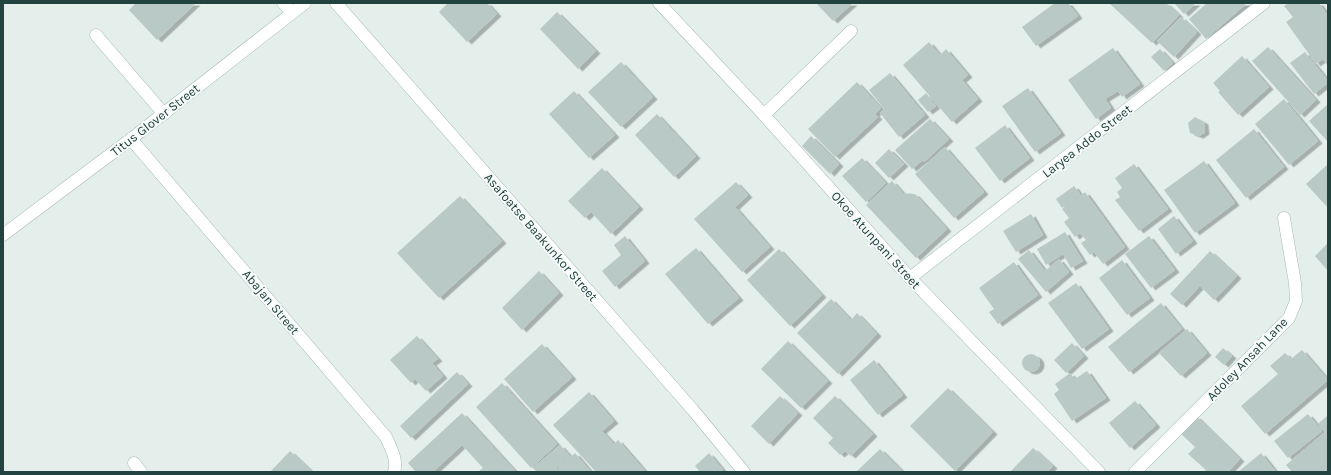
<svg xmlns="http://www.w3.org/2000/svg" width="1331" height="475" font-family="Karla,sans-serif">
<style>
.building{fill:#b9cac6;filter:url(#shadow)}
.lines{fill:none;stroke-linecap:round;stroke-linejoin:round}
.minor-casing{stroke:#a6b8b5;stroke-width:13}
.minor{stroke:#fff;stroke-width:12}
.labels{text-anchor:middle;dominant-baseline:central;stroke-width:4;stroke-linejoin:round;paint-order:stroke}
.street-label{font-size:13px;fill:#224340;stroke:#f6fbf9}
</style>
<defs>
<filter id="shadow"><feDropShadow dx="4.5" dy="2.5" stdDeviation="0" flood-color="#0004"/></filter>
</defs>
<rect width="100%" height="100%" fill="#e4efec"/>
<g class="building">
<polygon points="136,3 196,3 157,40 129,10"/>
<polygon points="448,3 487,3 497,14 467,42 439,12"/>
<polygon points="816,3 853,3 833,21"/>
<polygon points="1055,3 1068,3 1078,16 1036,46 1022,27"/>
<polygon points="1109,3 1166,3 1179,15 1152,43"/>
<polygon points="1174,3 1196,3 1184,14"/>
<polygon points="1207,3 1247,3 1206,39 1189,19"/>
<polygon points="1288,3 1319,3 1328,16 1328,66 1323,59 1316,64 1286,22 1293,17 1284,6"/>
<polygon points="557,12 596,51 578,69 540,29"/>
<polygon points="1181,17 1197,32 1174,57 1157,41"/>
<polygon points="929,42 940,55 946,49 968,75 962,80 978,99 952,122 903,65"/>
<polygon points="1268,47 1316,100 1300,115 1252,61"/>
<polygon points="1113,48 1140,84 1122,97 1118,91 1105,99 1111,108 1096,119 1068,80"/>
<polygon points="1160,49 1173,63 1164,71 1151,57"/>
<polygon points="1305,52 1328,81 1328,83 1314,94 1290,63"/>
<polygon points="1242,56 1269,87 1238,115 1218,92 1220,91 1213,83"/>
<polygon points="621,62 653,97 621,127 588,92"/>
<polygon points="890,73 925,115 899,137 880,113 884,109 869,90"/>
<polygon points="857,82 881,108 875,114 878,117 835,157 808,129"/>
<polygon points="1028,88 1061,133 1035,152 1002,106"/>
<polygon points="574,91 615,135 589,158 549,114"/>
<polygon points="926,93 936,106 928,112 918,100"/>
<polygon points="1284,99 1318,141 1289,165 1255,124"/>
<polygon points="1328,104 1328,142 1309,121"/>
<polygon points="657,114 696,156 674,177 635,135"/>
<polygon points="1195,117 1204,122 1205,132 1199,136 1190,133 1188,123"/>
<polygon points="930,119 949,139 924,162 923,160 912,169 895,150"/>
<polygon points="1005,125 1030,158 1000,181 975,148"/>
<polygon points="1254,129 1284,167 1246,198 1216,160"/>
<polygon points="811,136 839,164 830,174 802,146"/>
<polygon points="945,147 984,192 954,218 915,174"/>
<polygon points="889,149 904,164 889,178 875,163"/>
<polygon points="862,158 886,183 866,202 842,176"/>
<polygon points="1204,161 1235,203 1195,233 1164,190"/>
<polygon points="1134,164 1168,209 1139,231 1115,200 1120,197 1117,192 1122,188 1115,178"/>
<polygon points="1328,164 1328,208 1306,184"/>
<polygon points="602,168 639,207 611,234 591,212 585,218 568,201"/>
<polygon points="892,181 903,193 915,194 947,229 916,258 866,205"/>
<polygon points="736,182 748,195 735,207 770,247 742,272 694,219"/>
<polygon points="1074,186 1080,194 1062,208 1056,199"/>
<polygon points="1085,192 1125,247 1103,264 1094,252 1090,255 1081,243 1086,240 1080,233 1075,237 1064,222 1069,218 1062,209"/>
<polygon points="460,196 502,241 439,298 397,253"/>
<polygon points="1031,214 1043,235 1016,252 1003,231"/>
<polygon points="1174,216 1193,241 1176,254 1158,229"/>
<polygon points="1065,232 1083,261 1071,268 1063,254 1046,265 1037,249"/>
<polygon points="625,236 645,261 615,287 602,271 621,255 614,245"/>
<polygon points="1149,236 1175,270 1151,288 1125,254"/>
<polygon points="1328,243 1328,271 1315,256"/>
<polygon points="696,248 739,298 708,324 665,274"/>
<polygon points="779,249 822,295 790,326 747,280"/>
<polygon points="1029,250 1045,271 1059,259 1069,272 1046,292 1018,259"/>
<polygon points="1210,251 1237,276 1214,300 1200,286 1182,305 1170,294"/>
<polygon points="1122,260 1150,298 1127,315 1099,278"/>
<polygon points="1014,262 1038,295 998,324 989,312 994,309 979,288"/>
<polygon points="539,271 559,293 522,330 502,308"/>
<polygon points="1076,283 1109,329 1082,349 1048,303"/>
<polygon points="831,299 851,320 857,313 877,334 838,374 797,333"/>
<polygon points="1161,303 1182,329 1129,372 1108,347"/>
<polygon points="1187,329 1207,353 1181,376 1159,353"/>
<polygon points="417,336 438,359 432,363 443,376 426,391 415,379 411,383 390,360"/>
<polygon points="788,341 828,381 801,408 761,369"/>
<polygon points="1072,343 1084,356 1066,373 1054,360"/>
<polygon points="542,344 572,377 533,412 504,379"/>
<polygon points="1223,348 1232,356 1224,365 1215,357"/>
<polygon points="1302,350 1328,380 1265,434 1241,406 1278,374 1270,366 1285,353 1291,359"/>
<circle cx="1031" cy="363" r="9"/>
<polygon points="874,360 903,395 878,415 850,380"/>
<polygon points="1087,371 1106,398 1072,421 1054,394 1059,390 1055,384 1070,373 1075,379"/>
<polygon points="457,372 468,384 411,438 400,426"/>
<polygon points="502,383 557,444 531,468 476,407"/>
<polygon points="948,388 993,432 955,471 910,426"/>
<polygon points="589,392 614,421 602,431 614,444 618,440 645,471 644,472 596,472 553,425"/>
<polygon points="780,396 798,413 769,444 751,426"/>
<polygon points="835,396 873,434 851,456 845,451 840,455 828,443 833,438 813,418"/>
<polygon points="1135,401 1156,425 1130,448 1109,423"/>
<polygon points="462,413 516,472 478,472 483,468 462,445 433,472 416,472 408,463"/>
<polygon points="1308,414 1322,431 1288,458 1274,441"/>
<polygon points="1328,415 1328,471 1292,472 1286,465 1325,432 1318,424"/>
<polygon points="1196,416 1240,459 1228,472 1204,472 1206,470 1188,454 1195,447 1180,433"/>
<polygon points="560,445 570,456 556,468 559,472 537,472 533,468"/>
<polygon points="1033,448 1053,466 1047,472 1010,472"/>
<polygon points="880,449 903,472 856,472"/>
<polygon points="290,451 312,472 270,472"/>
<polygon points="575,453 591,472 561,472 558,468"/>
<polygon points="709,453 723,470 720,472 700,472 695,466"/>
<polygon points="1261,453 1276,472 1238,472"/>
</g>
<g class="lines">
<defs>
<g id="minor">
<polyline points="283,3 292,12"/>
<polyline points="336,3 693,410 744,472"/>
<polyline points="659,3 764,115 910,278 1099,472"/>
<polyline points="96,35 164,114"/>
<polyline points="764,115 851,31"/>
<path d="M131 139 386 437C391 448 398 461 394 472"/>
<polyline points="3,235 131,139 305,3"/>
<polyline points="910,278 1264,3"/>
<polyline points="134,463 141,472"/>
<polyline points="1135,472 1289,318 1296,301 1295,283 1284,218"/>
</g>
</defs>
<use href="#minor" class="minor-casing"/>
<use href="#minor" class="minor"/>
</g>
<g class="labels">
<g class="street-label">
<text transform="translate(155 120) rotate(-38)">Titus Glover Street</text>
<text transform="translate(1087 141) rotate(-38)">Laryea Addo Street</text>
<text transform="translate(541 237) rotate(49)">Asafoatse Baakunkor Street</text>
<text transform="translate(876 240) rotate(48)">Okoe Atunpani Street</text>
<text transform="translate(271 302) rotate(50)">Abajan Street</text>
<text transform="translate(1247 359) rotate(-46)">Adoley Ansah Lane</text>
</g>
</g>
<rect width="1331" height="475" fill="none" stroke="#224340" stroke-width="8"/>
</svg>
